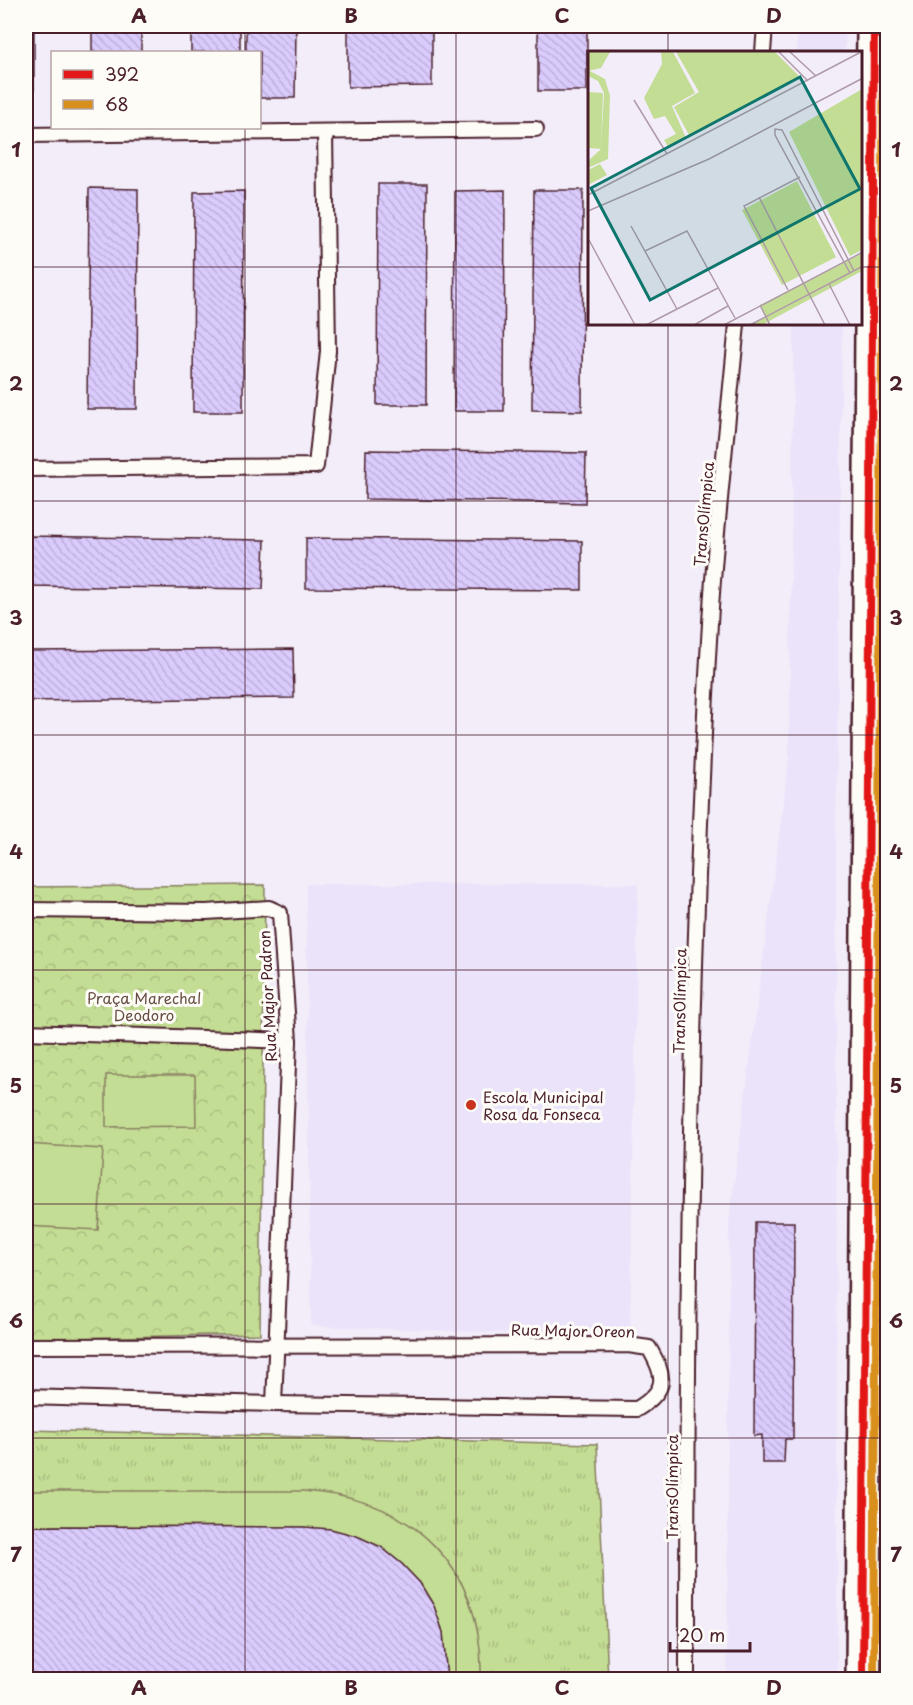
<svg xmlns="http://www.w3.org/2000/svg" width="913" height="1705" font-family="'Playpen Sans',sans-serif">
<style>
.built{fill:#ebe3fa}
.grass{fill:url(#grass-tufts);stroke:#877e60;stroke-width:1.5}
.park{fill:url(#park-crowns);stroke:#877e60;stroke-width:1.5}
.garden{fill:#c4dd94;stroke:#877e60;stroke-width:1.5}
.building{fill:url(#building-back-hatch);stroke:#4a1f2b;stroke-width:1.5}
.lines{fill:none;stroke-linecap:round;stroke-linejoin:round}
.lane-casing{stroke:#4a1f2b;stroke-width:18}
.secondary-casing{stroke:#4a1f2b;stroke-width:38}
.lane{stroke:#fdfcf7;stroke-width:14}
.secondary{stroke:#fdfcf7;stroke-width:33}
.bus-1-casing{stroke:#fdfcf7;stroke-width:12}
.bus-2-casing{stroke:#fdfcf7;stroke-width:12}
.bus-1{stroke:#e31919;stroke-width:8}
.bus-2{stroke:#d88f1c;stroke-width:8}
.grid{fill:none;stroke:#4a1f2b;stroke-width:1.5;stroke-opacity:0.55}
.poi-dot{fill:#c8321e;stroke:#fdfcf7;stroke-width:2}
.labels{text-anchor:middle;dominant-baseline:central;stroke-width:6;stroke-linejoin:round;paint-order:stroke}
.street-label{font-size:15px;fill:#4a1f2b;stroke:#fdfcf7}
.park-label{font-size:15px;fill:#684e45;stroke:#fdfcf7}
.poi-label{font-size:15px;fill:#4a1f2b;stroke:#fdfcf7;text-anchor:start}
.inset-road{fill:none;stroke:#af9ba7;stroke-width:1.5}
.view{fill:#0f766e;fill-opacity:0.15;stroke:#0f766e;stroke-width:3}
.inset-edge{fill:none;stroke:#4a1f2b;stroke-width:3}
.neatline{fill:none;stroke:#4a1f2b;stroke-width:2}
.grid-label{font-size:20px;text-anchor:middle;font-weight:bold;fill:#4a1f2b}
</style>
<defs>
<pattern id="grass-tufts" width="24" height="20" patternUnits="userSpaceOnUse" patternTransform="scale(1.5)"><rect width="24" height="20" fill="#c4dd94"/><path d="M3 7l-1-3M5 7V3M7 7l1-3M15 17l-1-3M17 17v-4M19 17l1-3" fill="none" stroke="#aabd80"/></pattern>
<pattern id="park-crowns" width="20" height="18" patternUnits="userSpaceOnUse" patternTransform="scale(1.5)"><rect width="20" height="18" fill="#c4dd94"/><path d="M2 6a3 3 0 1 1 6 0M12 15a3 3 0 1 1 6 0" fill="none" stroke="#aabd80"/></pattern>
<pattern id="building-back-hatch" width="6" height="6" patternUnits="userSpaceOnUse" patternTransform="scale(1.5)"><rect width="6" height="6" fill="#dacbfd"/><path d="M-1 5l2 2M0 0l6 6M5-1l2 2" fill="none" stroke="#bdaed9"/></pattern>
</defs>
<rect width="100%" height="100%" fill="#f2edf9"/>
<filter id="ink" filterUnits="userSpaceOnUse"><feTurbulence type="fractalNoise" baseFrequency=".0167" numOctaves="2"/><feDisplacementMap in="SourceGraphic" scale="12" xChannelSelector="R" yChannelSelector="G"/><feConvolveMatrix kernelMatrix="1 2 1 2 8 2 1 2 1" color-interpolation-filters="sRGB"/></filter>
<g filter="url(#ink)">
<g class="built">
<polygon points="797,26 846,26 845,52 797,52"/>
<polygon points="794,324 842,324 836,848 837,1679 727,1680 729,1222 789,759"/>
<polygon points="306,884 638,884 630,1337 311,1326"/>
</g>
<polygon class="grass" points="26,1430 597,1444 608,1679 26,1680"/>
<polygon class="park" points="265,885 260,1334 26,1339 26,887"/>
<g class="garden">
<polygon points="106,1075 195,1075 196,1126 106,1127"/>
<polygon points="26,1144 103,1149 98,1230 26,1226"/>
<path d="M26 1491H303C413 1498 484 1567 481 1679H447L443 1632 434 1606 420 1583 402 1564 381 1547 304 1527 26 1526Z"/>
</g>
<g class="building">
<rect x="26" y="26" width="8" height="66"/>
<rect x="92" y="26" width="49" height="26"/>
<rect x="191" y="26" width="49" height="26"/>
<polygon points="246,26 296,26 295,98 260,98 260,52 246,52"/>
<polygon points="348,26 432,26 432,86 348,87"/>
<rect x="538" y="26" width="49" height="65"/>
<polygon points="378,184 427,184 426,405 377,405"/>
<polygon points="89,188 138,189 137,409 87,409"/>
<polygon points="26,190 32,190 31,410 26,410"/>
<polygon points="505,190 504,411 454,411 455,191"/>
<polygon points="534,190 583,190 582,411 532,410"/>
<polygon points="244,191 243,412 193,412 194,192"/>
<polygon points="366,450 586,453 585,503 365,499"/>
<polygon points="26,536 265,540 263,589 26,586"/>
<polygon points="306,538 582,541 582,590 306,588"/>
<polygon points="293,649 294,698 26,701 26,651"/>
<polygon points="755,1222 794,1222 793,1439 785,1439 784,1463 762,1463 762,1435 754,1436"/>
<polygon points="26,1526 304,1527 331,1529 357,1536 381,1547 402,1564 420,1583 434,1606 443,1632 447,1680 26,1680"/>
</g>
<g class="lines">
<defs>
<g id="lane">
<polyline points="763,52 765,26"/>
<polyline points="26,135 536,129"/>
<polyline points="26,469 316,466 328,351 325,132"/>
<polyline points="26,910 206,912 269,908 280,913 289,1041 274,1404"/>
<polyline points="26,1032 289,1041"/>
<path d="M26 1346 628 1345 649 1348C666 1377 668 1390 637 1409L274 1404 26 1397"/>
<path d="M687 1680C687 1327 689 974 710 623 716 523 728 423 737 324"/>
</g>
<polyline id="secondary" points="863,1680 874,26"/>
</defs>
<use href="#lane" class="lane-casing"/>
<use href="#secondary" class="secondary-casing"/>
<use href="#lane" class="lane"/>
<use href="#secondary" class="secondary"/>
<defs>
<polyline id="bus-1" points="863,1680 874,26"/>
<polyline id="bus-2" points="874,1680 884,26"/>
</defs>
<use href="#bus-1" class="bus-1-casing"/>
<use href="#bus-2" class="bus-2-casing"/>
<use href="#bus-1" class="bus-1"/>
<use href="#bus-2" class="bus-2"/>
</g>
</g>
<path class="grid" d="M245 26V52M456 26V1680M668 26V52M245 128V1680M26 267H589M860 267H888M668 324V1680M26 501H888M26 735H888M26 970H888M26 1204H888M26 1438H888"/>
<circle class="poi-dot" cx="471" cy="1105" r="6"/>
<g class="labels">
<g class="street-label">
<text transform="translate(703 514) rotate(-85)">TransOlímpica</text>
<text transform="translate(267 996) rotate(-93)">Rua Major Padron</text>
<text transform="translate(679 1001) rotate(-89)">TransOlímpica</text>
<text transform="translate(573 1330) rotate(1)">Rua Major Oreon</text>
<text transform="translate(671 1487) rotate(-90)">TransOlímpica</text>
</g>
<g class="park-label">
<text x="144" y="997">Praça Marechal<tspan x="144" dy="17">Deodoro</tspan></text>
</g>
<g class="poi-label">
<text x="483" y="1096">Escola Municipal<tspan x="483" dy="17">Rosa da Fonseca</tspan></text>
</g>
</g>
<g transform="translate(588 51)">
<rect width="274" height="274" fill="#f2edf9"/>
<path d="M274 38V199L262 205 201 81ZM12 113 19 124 0 134V119Z" fill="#c4dd94"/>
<path d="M0 1H22L13 17 0 20ZM73 1H85L107 42 84 55 98 87 81 97 76 89 88 83 77 65 66 68 56 47 74 13Z" fill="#c4dd94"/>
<path d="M209 130 248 206 194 234 154 159ZM275 202 274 220 174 274H162L178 266 172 254Z" fill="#c4dd94"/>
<path d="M88 1H187L212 26 102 86 86 56 111 41ZM0 19 17 28 22 45 20 108 0 117V110L13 98 0 97V41L15 42 13 96 16 42 10 30 0 25ZM247 78 267 89 274 112 261 88 248 83 231 91 229 109 254 156 263 163H274V168L262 167 250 160 224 110 227 88ZM197 167a8 8 0 1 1 16 0a8 8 0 1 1-16 0Z" fill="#c4dd94"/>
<path class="inset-road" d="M191 1 220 30M202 1 228 25M46 49 79 103M0 144 273 1M171 146 237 274M0 160 121 108 275 27M43 175 89 258M1 189 47 274M57 200 99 180 147 267M262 222 187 84V78L194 79 266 220M241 233 262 274M200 239 156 155 212 126M172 254 182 274M58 274 130 237M106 274 140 255M136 274 275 201M162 274 275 215"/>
<path class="view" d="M212 26 272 138 62 249 3 137Z"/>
<rect width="274" height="274" class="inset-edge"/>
</g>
<rect width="913" height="1705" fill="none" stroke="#fdfcf7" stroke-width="66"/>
<rect x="51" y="51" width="210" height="78" fill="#fdfcf7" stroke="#b5a4a5" stroke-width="1.5"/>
<rect x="63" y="70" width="30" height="9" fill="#e31919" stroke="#b5a4a5" stroke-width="1.5"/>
<text x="105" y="81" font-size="18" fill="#4a1f2b">392</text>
<rect x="63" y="100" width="30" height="9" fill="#d88f1c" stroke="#b5a4a5" stroke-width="1.5"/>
<text x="105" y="111" font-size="18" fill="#4a1f2b">68</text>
<path d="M670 1642v9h80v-9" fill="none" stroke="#4a1f2b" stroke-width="3"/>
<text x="679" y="1642" font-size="18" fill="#4a1f2b" stroke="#fdfcf7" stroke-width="4.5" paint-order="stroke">20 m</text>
<rect x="33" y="33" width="847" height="1639" class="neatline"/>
<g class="grid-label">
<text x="139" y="23">A</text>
<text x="351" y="23">B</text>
<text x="562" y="23">C</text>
<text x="774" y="23">D</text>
<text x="16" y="157">1</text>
<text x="896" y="157">1</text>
<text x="16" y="391">2</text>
<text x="896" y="391">2</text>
<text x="16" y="625">3</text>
<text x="896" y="625">3</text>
<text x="16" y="859">4</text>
<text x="896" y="859">4</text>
<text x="16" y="1093">5</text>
<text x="896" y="1093">5</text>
<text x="16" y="1328">6</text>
<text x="896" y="1328">6</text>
<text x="16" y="1562">7</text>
<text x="896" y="1562">7</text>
<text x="139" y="1695">A</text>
<text x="351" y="1695">B</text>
<text x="562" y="1695">C</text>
<text x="774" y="1695">D</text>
</g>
</svg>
